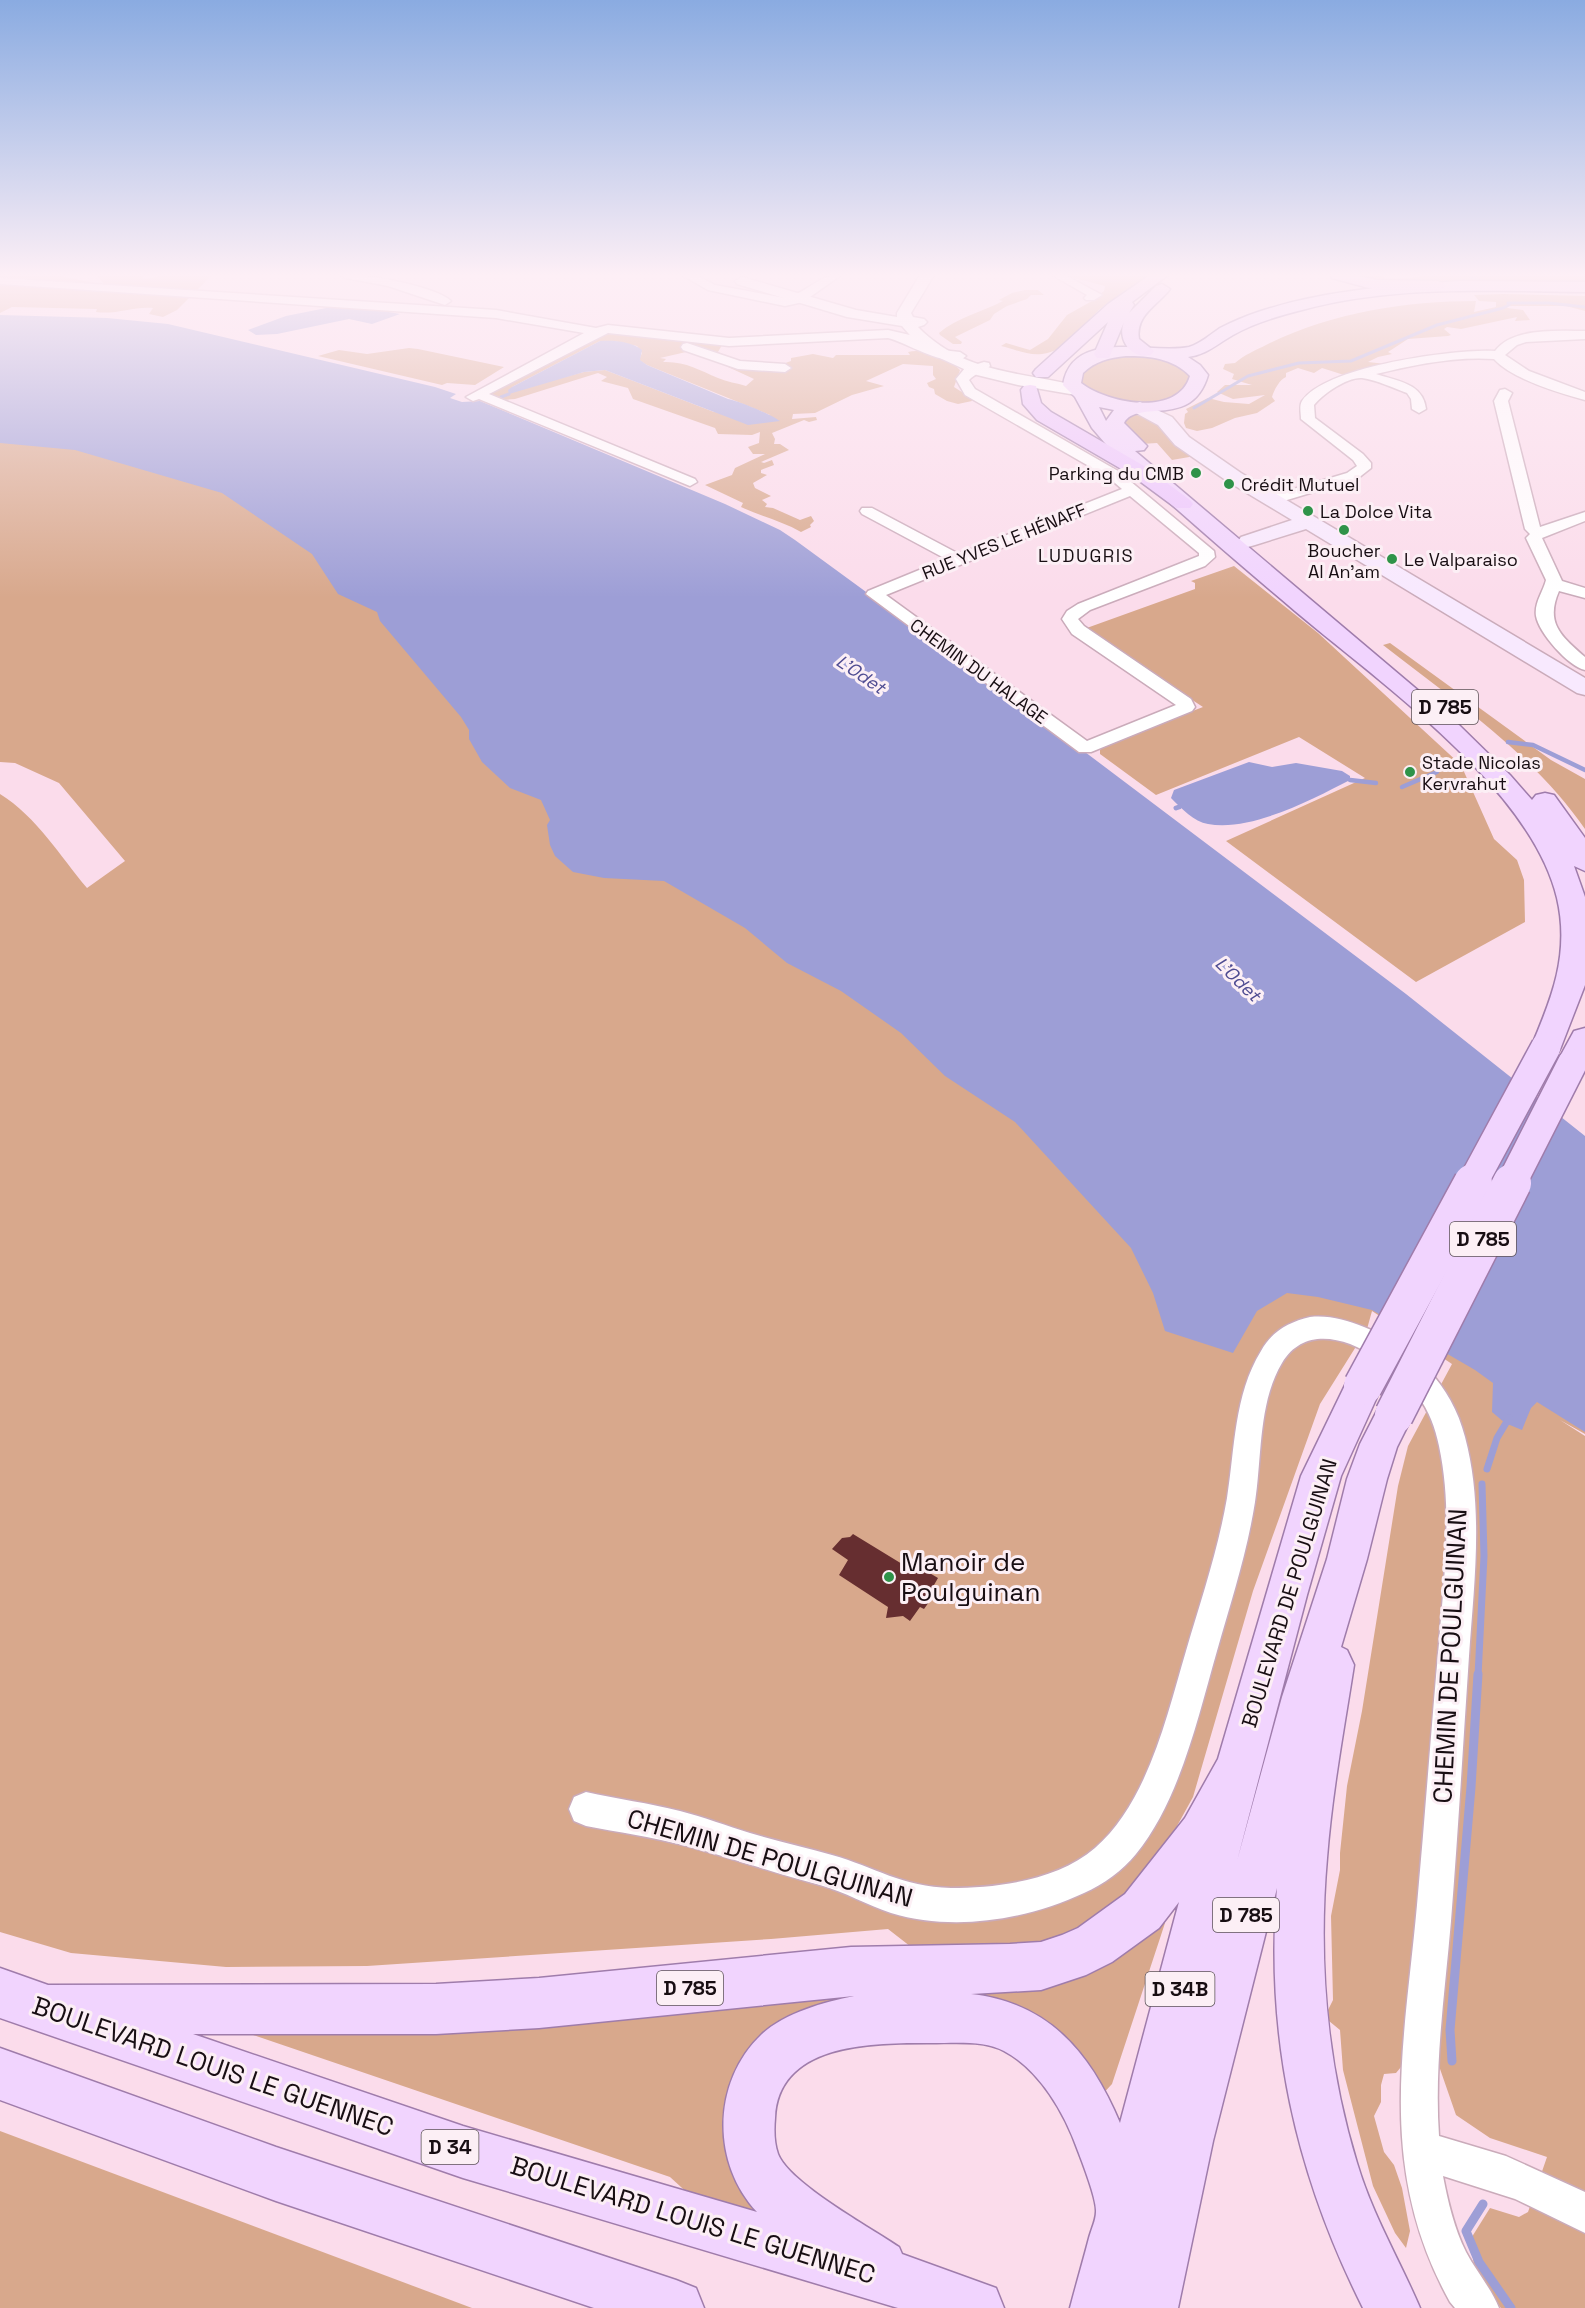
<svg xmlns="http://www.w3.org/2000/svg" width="1585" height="2308" font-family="'Space Grotesk',sans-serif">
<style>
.green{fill:#d8a88c;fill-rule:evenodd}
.water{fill:#9d9ed6}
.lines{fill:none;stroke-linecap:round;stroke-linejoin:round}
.stream-far4{stroke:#9d9ed6;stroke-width:3}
.stream-far3{stroke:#9d9ed6;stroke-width:4.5}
.stream-far2{stroke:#9d9ed6;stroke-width:5}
.stream-far1{stroke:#9d9ed6;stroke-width:7}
.stream{stroke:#9d9ed6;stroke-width:9}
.building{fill:#662e30}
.minor-casing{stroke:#caabba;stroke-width:3}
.tertiary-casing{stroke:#caabba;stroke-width:3}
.secondary-casing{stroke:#caabba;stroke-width:3}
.primary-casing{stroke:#9f7cab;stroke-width:3}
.trunk-casing{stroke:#9f7cab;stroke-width:3}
.minor{fill:#fff;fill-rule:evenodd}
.tertiary{fill:#fff;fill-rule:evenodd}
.secondary{fill:#f8e9fe;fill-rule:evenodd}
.primary{fill:#f1d4fe;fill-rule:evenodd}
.trunk{fill:#ecc6fe;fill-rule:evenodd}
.primary-bridge-far1-casing{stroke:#9f7cab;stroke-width:32;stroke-linecap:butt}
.primary-bridge-casing{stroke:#9f7cab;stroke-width:41;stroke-linecap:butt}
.primary-bridge-far1{stroke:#f1d4fe;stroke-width:29}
.primary-bridge{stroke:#f1d4fe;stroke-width:38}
.poi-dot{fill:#2f9349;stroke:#fceff5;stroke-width:2}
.labels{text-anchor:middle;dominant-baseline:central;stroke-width:6;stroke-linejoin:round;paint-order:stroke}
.far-poi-label{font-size:18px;fill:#180e13;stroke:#fceff5;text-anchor:start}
.far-street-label{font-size:18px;fill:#180e13;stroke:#fceff5}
.far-neighbourhood-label{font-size:18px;letter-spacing:1.5px;fill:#180e13;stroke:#fceff5}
.far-water-label{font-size:18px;font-style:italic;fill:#4f4c92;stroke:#fceff5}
.shield{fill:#fceff5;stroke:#5c5257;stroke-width:1.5}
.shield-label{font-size:20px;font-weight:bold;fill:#180e13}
.street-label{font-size:21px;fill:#180e13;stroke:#fceff5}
.near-poi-label{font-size:26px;fill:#180e13;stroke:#fceff5;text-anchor:start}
.near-street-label{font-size:26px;fill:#180e13;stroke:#fceff5}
</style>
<rect width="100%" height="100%" fill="#fbdceb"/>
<g class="green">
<path d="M0 275H55L105 285 96 275H141L144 279 167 275H212L177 310 163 317 149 314 153 308C134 306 116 315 96 312L97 309 12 307 0 313Z"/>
<path d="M1063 275H1150C1133 286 1116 296 1100 309 1083 324 1066 352 1042 354 1029 356 1014 349 1001 346L1006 343 1030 350 1048 339 1067 315 1092 301 1104 291 1105 286Z"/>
<polygon points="1382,275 1386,279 1396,279 1439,275 1585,275 1585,284 1376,283 1362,278"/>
<path d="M1025 290H1038L1044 295H1031L1027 299 1007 306 994 314 990 320 955 337 962 342 961 344H953L940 335 939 333C956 318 982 312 1003 301L999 300 1012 293Z"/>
<path d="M1503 294 1585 296V311L1566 306H1508L1507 308 1523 310 1530 320 1515 321 1517 317 1461 329 1447 327 1444 329 1451 335 1448 336 1408 339 1388 352 1392 354 1378 357 1368 362 1386 364 1383 366 1344 375 1322 368 1314 373 1298 368 1286 373V377C1280 379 1274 390 1272 397L1275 401 1257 413 1235 418 1212 428 1197 431 1186 428 1184 423 1185 414 1188 412 1186 409 1208 398 1224 402 1249 404 1265 395 1233 399 1217 392 1225 385H1252L1232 379 1234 374 1223 369 1225 364 1235 363C1244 355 1256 350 1266 345 1330 313 1405 301 1476 301L1474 312 1496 307V302L1479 301 1474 295Z"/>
<path d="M620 330 722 345 718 352 720 353 714 354 699 349 660 358 666 359 663 362C685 361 699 370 718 378 727 382 737 383 746 386L754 379 726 366 763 371 791 361V358L813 354 833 358 836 355H910L908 352C924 348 948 357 960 370L954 387 971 398 972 401 958 404 947 401 935 394 934 389 929 387 927 383 936 379 933 375V366L903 364 866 381 884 386 852 395 815 413 793 414 792 419 816 417 817 420 809 422 804 420 772 433 775 439 774 444H780L789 450 761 462 764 463 772 460 774 465 761 470V473L767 475 753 483 755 488 771 496 762 500 767 504 765 507 773 508 800 520 811 516 814 521 810 525 811 527 801 532C782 521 760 516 741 507L743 503 705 485 732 475 735 468 765 454H753L748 447 759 443 760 432 752 435 718 434 715 428 633 399 628 388 601 381 607 377 598 373 515 399 503 400 489 393 594 335ZM600 341H614L637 346 642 353 639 360 647 365 770 415 714 412 605 370 584 372 557 379 512 387Z"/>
<polygon points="409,348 418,349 504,367 475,385 447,383 442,385 318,356 339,350 367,354"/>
<path d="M1136 354 1176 363 1190 376 1189 382C1175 402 1145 408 1122 403 1107 400 1092 390 1079 384L1081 373 1101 358Z"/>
<path d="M0 355 1585 1308V1434L1560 1420 1585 1436V2308H1501L1476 2277 1470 2240 1490 2208 1519 2217 1528 2212 1547 2157 1490 2138 1456 2115 1439 2066 1401 2067 1396 2073 1384 2074 1381 2085V2102L1374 2116 1384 2152 1394 2165 1402 2188 1410 2231 1406 2248 1395 2233 1373 2186 1343 2070 1340 2030 1329 2021 1328 2010 1333 2000 1331 1916 1340 1870V1853L1347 1786 1362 1711 1398 1486 1408 1446 1452 1364 1372 1311 1367 1329 1320 1404 1253 1591 1193 1797 1145 1884 1102 1922 1049 1942 915 1950 888 1929 771 1939 367 1966 226 1967 71 1953 0 1932V794C37 817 60 856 87 888L125 861 59 783 15 763 0 762Z"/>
<polygon points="1134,414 1149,415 1195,456 1172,460 1157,443 1141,444 1123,428 1123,420"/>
<polygon points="1234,566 1318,633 1461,765 1494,839 1517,860 1524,880 1525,922 1416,982 1226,841 1365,778 1299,737 1156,795 1100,754 1100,750 1107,744 1203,707 1084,629 1195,589 1195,583 1191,581"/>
<path d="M1390 643 1551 760 1585 779V829C1533 754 1455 701 1383 645Z"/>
<polygon points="1158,1913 1165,1923 1112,2084 1099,2098 1031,2023 776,2031 761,2195 752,2213 692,2197 670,2177 218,2023 538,2012 865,1996"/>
<polygon points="0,2131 472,2308 0,2308"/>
</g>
<g class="water">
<polygon points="331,307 368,308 400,314 372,324 349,319 277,334 256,335 248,330 286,316"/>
<polygon points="0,315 107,318 168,324 435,387 456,394 450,398 462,402 480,401 725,504 780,530 795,540 1085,752 1406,994 1585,1136 1585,1432 1537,1402 1531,1408 1522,1430 1505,1423 1492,1412 1493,1383 1475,1370 1372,1310 1318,1297 1287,1293 1257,1311 1233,1353 1165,1331 1153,1293 1131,1248 1015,1122 945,1076 901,1033 841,991 787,963 745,928 664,881 604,878 573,872 555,856 550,845 547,825 550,820 541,800 510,788 482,762 469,739 469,730 461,717 380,621 377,612 338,594 312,554 222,493 75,450 0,443"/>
<path d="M600 341C613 340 631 341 642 350L640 360 647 365 728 399C736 400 773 415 780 421L748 425 605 370 584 372 509 394 508 390 512 387Z"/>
<path d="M1249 762 1272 767 1296 763 1342 771 1350 776V780C1313 799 1251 832 1208 824 1194 822 1181 808 1171 798L1174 790Z"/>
</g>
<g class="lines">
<g class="stream-far4">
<polyline points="1467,275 1481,281"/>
<polyline points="501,397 509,394"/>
<polyline points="1194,408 1248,376 1299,363 1351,361 1437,325 1503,308 1509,305 1508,303 1549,303 1585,307"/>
</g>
<g class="stream-far3">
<polyline points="1508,742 1533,745 1585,770"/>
<polyline points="1350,780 1376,783"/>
<polyline points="1402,787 1437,772"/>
</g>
<polyline class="stream-far2" points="1176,808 1179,807"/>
<g class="stream-far1">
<polyline points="1487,1469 1497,1438 1509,1418"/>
<polyline points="1478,1676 1484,1556 1482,1484"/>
</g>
<g class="stream">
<polyline points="1452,2061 1450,2030 1471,1787 1478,1674"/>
<polyline points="1483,2204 1466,2231 1479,2262 1511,2308"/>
</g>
</g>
<polygon class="building" points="853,1534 907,1567 911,1562 938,1578 930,1592 934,1595 924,1609 920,1607 910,1621 903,1616 886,1618 888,1607 839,1575 848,1560 832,1549 842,1538 850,1537"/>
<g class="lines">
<defs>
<g id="minor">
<path d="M340 275C363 273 435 286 451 301L445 305 388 286 346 278Z"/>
<path d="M682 275H696L715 285 785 298C806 294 819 274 841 275L803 302 785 306 708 290Z"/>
<polygon points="1052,275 1065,275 1102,295 1094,300 1086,300 1084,298 1087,295"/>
<path d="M0 278 496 310 596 328 608 325 729 338 888 330 910 335 932 349 960 352 966 356C950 371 906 342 888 338L729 346 608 333 489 394 695 479 697 482 690 486 479 399 473 401 466 397 584 333 496 318 0 284Z"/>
<path d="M1585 331V339L1526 342 1517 345 1505 355 1529 371 1585 392V400C1559 393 1512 379 1494 359 1456 356 1413 365 1376 374 1397 381 1423 383 1426 409L1419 413 1412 409 1411 399 1407 393C1393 388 1377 380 1362 378 1347 377 1323 394 1314 405L1315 418 1363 454 1371 463V468L1357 479 1277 503H1267L1265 500 1267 497 1347 473 1357 466 1353 460 1301 419C1301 413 1299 406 1302 401 1326 366 1454 349 1495 351 1513 327 1558 331 1585 331Z"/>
<polygon points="687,343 740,361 785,364 791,368 785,372 738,369 683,350 681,347 683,344"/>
<path d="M984 362 989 363 990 366C985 372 975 373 969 380L975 389 1118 471 1214 551 1215 557 1205 566 1090 610 1078 619 1084 626 1191 699 1195 707 1192 711 1091 752H1079L866 594 868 591 946 559 862 514 860 511 862 508H872L959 554 1122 489 1108 477 965 395 956 379 965 368ZM1130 496 1199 553V556L1078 604 1067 611 1062 619 1072 634 1176 705 1087 741 886 595Z"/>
<path d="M1505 389 1512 393 1508 401 1540 527 1585 512V521L1542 538 1562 581 1585 588V598L1559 591C1545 623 1561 636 1585 657V670C1568 666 1539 633 1536 616 1534 603 1543 592 1546 580L1526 538 1530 534 1525 529 1494 401 1500 390Z"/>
<path d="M1310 1317C1329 1315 1346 1320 1364 1327 1413 1346 1452 1385 1465 1437 1484 1508 1474 1584 1469 1656 1463 1745 1458 1833 1451 1921 1445 1993 1434 2064 1439 2136L1506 2156 1585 2192V2233L1515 2199 1443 2176C1448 2202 1454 2228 1466 2252 1476 2271 1491 2288 1499 2308H1455L1450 2302C1376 2169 1404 2048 1417 1905 1425 1818 1431 1730 1439 1643 1444 1578 1453 1511 1439 1446 1435 1427 1429 1411 1418 1396 1391 1359 1315 1308 1282 1363 1258 1403 1262 1458 1255 1502 1247 1553 1231 1602 1217 1651 1198 1717 1180 1800 1136 1854 1122 1871 1104 1884 1084 1893 1026 1920 954 1932 891 1913 867 1905 845 1892 820 1885 774 1873 729 1857 683 1845 651 1837 618 1832 586 1826L574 1821 569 1809 574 1797 586 1792C617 1799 649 1803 680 1811 704 1817 727 1826 750 1833 777 1841 805 1847 832 1855 875 1867 902 1887 951 1888 998 1888 1058 1880 1095 1848 1148 1802 1167 1715 1186 1651 1201 1600 1218 1550 1227 1498 1235 1448 1234 1395 1261 1351 1272 1331 1289 1322 1310 1317Z"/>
</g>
<path id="tertiary" d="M920 275H934L911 313 913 317 924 319 927 322 924 325 918 327C964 374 1022 372 1082 387L1084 390 1082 393 1076 395 1018 385 977 375 942 359 915 341 902 326 847 317 737 284 735 281 742 277 856 310 897 317V313Z"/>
<polygon id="secondary" points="1140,402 1172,417 1189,437 1241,473 1585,678 1585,695 1577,693 1306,529 1255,545 1248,547 1241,545 1238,541 1241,537 1292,520 1227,481 1175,445 1158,425 1134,412 1131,408 1134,404"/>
<g id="primary">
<path d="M1460 281 1585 282V292C1491 291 1393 285 1302 310 1278 316 1254 323 1233 335 1217 344 1206 355 1188 357L1200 365 1208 375C1192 430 1138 398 1124 423L1147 446 1144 450 1135 451 1459 725 1510 775 1532 800 1536 795 1545 793 1554 795 1585 838V871L1574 866 1585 897V985L1561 1047 1557 1055 1546 1058 1535 1055 1531 1047C1552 998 1570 953 1557 898 1531 788 1379 682 1295 611 1232 558 1170 504 1110 449L1092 428 1075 397 1063 385C1072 327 1152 355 1189 347 1200 344 1211 334 1220 328 1232 322 1246 316 1258 312 1324 290 1392 286 1460 281ZM1126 356C1149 356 1173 358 1190 376 1178 417 1108 404 1081 383L1083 373C1095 361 1109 358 1126 356ZM1099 407 1114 410 1106 421Z"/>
<polygon points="1585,1028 1585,1069 1583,1072 1572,1075 1561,1072 1556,1064 1574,1031"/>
<path d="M1363 1370 1376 1375 1382 1386 1341 1476 1307 1595 1237 1861 1282 1697 1327 1559 1347 1479 1360 1444 1381 1403 1394 1398 1407 1403 1413 1415 1397 1447 1387 1479 1367 1559 1341 1647 1347 1650 1354 1665C1344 1729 1332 1793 1327 1858 1318 1960 1327 2065 1357 2163 1372 2214 1399 2259 1420 2308H1363C1296 2174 1265 2039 1277 1888L1213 2141 1178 2308H1070C1076 2285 1083 2261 1089 2238 1091 2230 1096 2220 1096 2212 1097 2200 1083 2164 1078 2151 1065 2114 1040 2070 1004 2051 984 2040 954 2043 932 2043 877 2043 778 2041 775 2118 774 2129 774 2143 778 2154 789 2183 871 2228 899 2247L902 2254 996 2288 1004 2308H898L463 2178 0 2018V1968L48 1985 436 1984 539 1978 851 1947 1010 1944 1041 1942 1062 1935 1078 1928 1125 1894 1185 1818 1218 1759 1301 1476 1350 1375ZM1179 1902 1120 2123C1091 2054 1050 2003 971 1994L1041 1990 1086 1975 1112 1962 1159 1928ZM854 1996C824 2002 785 2013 762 2034 712 2081 711 2163 757 2212L463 2126 193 2034H436L539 2028Z"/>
<polygon points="0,2048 276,2147 676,2280 696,2288 704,2308 594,2308 276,2201 0,2100"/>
</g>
<g id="trunk">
<path d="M1150 275H1168L1132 302 1134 305 1129 313 1156 286 1162 284 1170 289C1158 305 1135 315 1139 339L1154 351 1151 355C1131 360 1117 339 1124 322L1109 358H1097L1094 354 1108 322 1048 377H1036L1033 373 1036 369 1108 304Z"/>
<polygon points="1330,275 1355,275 1376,280 1438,281 1446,286 1438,291 1376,290 1332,278"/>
<polygon points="1030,385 1036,386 1041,403 1051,412 1144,466 1190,500 1193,504 1190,508 1176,508 1130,474 1037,420 1023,404 1021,390 1024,386"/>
</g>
</defs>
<use href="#minor" class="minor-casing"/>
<use href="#tertiary" class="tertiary-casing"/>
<use href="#secondary" class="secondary-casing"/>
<use href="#primary" class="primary-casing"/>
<use href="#trunk" class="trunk-casing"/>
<use href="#minor" class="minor"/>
<use href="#tertiary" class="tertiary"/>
<use href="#secondary" class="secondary"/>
<use href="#primary" class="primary"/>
<use href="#trunk" class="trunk"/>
<defs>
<g id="primary-bridge-far1">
<polyline points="1472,1184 1546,1047"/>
<polyline points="1511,1184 1572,1064"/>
</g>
<g id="primary-bridge">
<polyline points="1363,1386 1473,1183"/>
<polyline points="1394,1415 1512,1183"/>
</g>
</defs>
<use href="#primary-bridge-far1" class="primary-bridge-far1-casing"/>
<use href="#primary-bridge" class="primary-bridge-casing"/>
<use href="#primary-bridge-far1" class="primary-bridge-far1"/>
<use href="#primary-bridge" class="primary-bridge"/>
</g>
<linearGradient id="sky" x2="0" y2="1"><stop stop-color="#8aabe1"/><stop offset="0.46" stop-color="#fdeff6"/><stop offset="1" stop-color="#fdeff6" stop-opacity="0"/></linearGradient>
<rect width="1585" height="598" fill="url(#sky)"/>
<g class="poi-dot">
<circle cx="1196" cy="473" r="6"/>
<circle cx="1229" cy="484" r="6"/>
<circle cx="1308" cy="511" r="6"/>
<circle cx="1344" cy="530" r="6"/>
<circle cx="1392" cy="559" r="6"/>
<circle cx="1410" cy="772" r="6"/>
<circle cx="889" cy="1577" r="6"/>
</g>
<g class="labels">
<g class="far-poi-label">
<text x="1184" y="473" text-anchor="end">Parking du CMB</text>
<text x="1241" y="484">Crédit Mutuel</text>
<text x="1320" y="511">La Dolce Vita</text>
<text x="1344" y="550" text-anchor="middle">Boucher<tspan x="1344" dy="21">Al An'am</tspan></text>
<text x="1404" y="559">Le Valparaiso</text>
<text x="1422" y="762">Stade Nicolas<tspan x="1422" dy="21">Kervrahut</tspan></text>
</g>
<g class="far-street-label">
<text transform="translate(1004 541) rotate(-22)">RUE YVES LE HÉNAFF</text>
<text transform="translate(979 671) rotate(36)">CHEMIN DU HALAGE</text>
</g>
<g class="far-neighbourhood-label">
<text x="1086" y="555">LUDUGRIS</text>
</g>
<g class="far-water-label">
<text transform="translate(861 674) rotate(34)">L'Odet</text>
<text transform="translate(1238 979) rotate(44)">L'Odet</text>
</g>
<g class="shield">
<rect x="1412" y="690" width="66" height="34" rx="4.5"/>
<rect x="1450" y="1222" width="66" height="34" rx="4.5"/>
<rect x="1213" y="1898" width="66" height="34" rx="4.5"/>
<rect x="657" y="1971" width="66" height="34" rx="4.5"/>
<rect x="1145.5" y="1972" width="69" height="34" rx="4.5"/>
<rect x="421.5" y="2130" width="57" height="34" rx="4.5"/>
</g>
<g class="shield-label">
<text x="1445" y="707">D 785</text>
<text x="1483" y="1239">D 785</text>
<text x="1246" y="1915">D 785</text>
<text x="690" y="1988">D 785</text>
<text x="1180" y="1989">D 34B</text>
<text x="450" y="2147">D 34</text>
</g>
<g class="street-label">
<text transform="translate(1289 1593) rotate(-73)">BOULEVARD DE POULGUINAN</text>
</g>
<g class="near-poi-label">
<text x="901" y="1562">Manoir de<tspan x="901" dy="30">Poulguinan</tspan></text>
</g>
<g class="near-street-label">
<text transform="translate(1450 1656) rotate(-87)">CHEMIN DE POULGUINAN</text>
<text transform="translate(770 1858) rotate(16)">CHEMIN DE POULGUINAN</text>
<text transform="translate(213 2066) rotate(19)">BOULEVARD LOUIS LE GUENNEC</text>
<text transform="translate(693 2220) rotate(17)">BOULEVARD LOUIS LE GUENNEC</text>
</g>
</g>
</svg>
